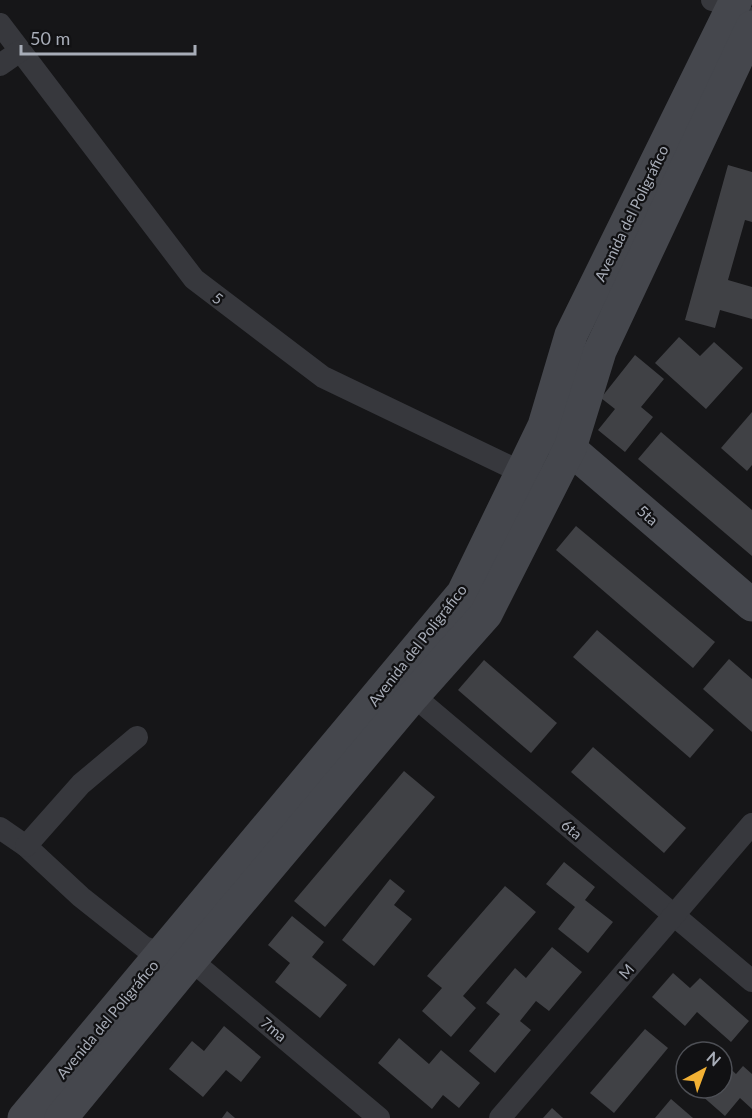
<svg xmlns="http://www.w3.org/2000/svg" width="752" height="1118" font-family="Lato,sans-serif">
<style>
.building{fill:#404145}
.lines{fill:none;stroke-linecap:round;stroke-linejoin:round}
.street{stroke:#37383d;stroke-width:22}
.secondary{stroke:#45474d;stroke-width:33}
.labels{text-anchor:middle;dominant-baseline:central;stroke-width:4.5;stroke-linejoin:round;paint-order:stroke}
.street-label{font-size:15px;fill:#a8adb8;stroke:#111113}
</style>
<rect width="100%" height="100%" fill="#161618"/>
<g class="building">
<polygon points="728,165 752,172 752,222 745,220 728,280 752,287 752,319 720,310 715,328 685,320"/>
<polygon points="679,337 700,356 714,342 743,368 706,409 655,363"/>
<polygon points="635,355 664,379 641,407 653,417 625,452 598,430 615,409 601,398"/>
<polygon points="752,412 752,465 747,471 721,448"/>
<polygon points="661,432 752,510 752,556 638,459"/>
<polygon points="576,526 715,642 693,668 556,550"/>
<polygon points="597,630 714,730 690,758 573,657"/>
<polygon points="729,659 752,679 752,732 703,689"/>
<polygon points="484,660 557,723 531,753 458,690"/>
<polygon points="593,747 686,828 664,853 571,772"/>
<polygon points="404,771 435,797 325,927 294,901"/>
<polygon points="564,862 595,887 585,900 613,922 588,953 558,929 575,907 546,884"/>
<polygon points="390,879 405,891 394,905 412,919 374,966 342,940"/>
<polygon points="505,886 536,912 463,996 476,1008 451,1037 422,1011 442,988 427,976"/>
<polygon points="292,916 324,942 312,957 347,985 320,1018 275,982 290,963 268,945"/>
<polygon points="552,947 582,972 549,1011 536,1001 520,1021 531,1030 495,1073 469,1051 500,1014 486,1003 515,968 526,978"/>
<polygon points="673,973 690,988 700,978 749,1021 731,1042 697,1012 685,1026 652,997"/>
<polygon points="224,1026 261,1057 241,1082 226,1070 203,1097 169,1069 192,1041 204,1051"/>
<polygon points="645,1029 668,1048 614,1113 590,1093"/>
<polygon points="399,1038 429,1064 441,1050 480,1083 459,1108 443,1095 432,1109 378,1063"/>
<polygon points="703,1045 711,1052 697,1052"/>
<polygon points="722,1061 736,1074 743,1066 752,1074 752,1109 740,1098 725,1116 693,1088 722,1088"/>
<polygon points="686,1064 686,1082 677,1074"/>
<polygon points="671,1099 693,1118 655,1118"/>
<polygon points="552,1108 563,1118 543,1118"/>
<polygon points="227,1111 235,1118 222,1118"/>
</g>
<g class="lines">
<g class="street">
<polyline points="712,0 733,6 744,15"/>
<polyline points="0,24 194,279 323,377 521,472"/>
<polyline points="0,65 20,51"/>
<polyline points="403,687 752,981"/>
<polyline points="0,828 26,846 81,897 144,947 162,954 191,960 379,1118"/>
<polyline points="26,846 81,784 137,737"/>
<polyline points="500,1118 752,824"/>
</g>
<g class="secondary">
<polyline points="554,435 752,605"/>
<polyline points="24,1118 463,593 544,426 571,335 736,0"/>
<polyline points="61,1118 191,960 413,696 486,614 570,448 600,351 752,27"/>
</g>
</g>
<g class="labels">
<g class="street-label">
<text transform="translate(631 213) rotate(-64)">Avenida del Poligráfico</text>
<text transform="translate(218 298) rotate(37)">5</text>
<text transform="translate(648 515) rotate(41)">5ta</text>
<text transform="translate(417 645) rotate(-52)">Avenida del Poligráfico</text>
<text transform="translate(572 829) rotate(40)">6ta</text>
<text transform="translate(626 971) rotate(-49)">M</text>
<text transform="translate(107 1019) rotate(-50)">Avenida del Poligráfico</text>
<text transform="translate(274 1029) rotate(40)">7ma</text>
</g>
</g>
<g transform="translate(704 1070) rotate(41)"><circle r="28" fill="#111113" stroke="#4d4f55" stroke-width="1.5"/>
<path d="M0-4.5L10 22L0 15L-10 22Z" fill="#f2b134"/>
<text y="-9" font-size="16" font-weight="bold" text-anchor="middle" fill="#a8adb8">N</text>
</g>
<path d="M21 45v9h174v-9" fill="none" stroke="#a8adb8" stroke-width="3"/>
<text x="30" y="45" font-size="18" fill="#a8adb8" stroke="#111113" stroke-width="4.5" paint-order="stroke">50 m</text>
</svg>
